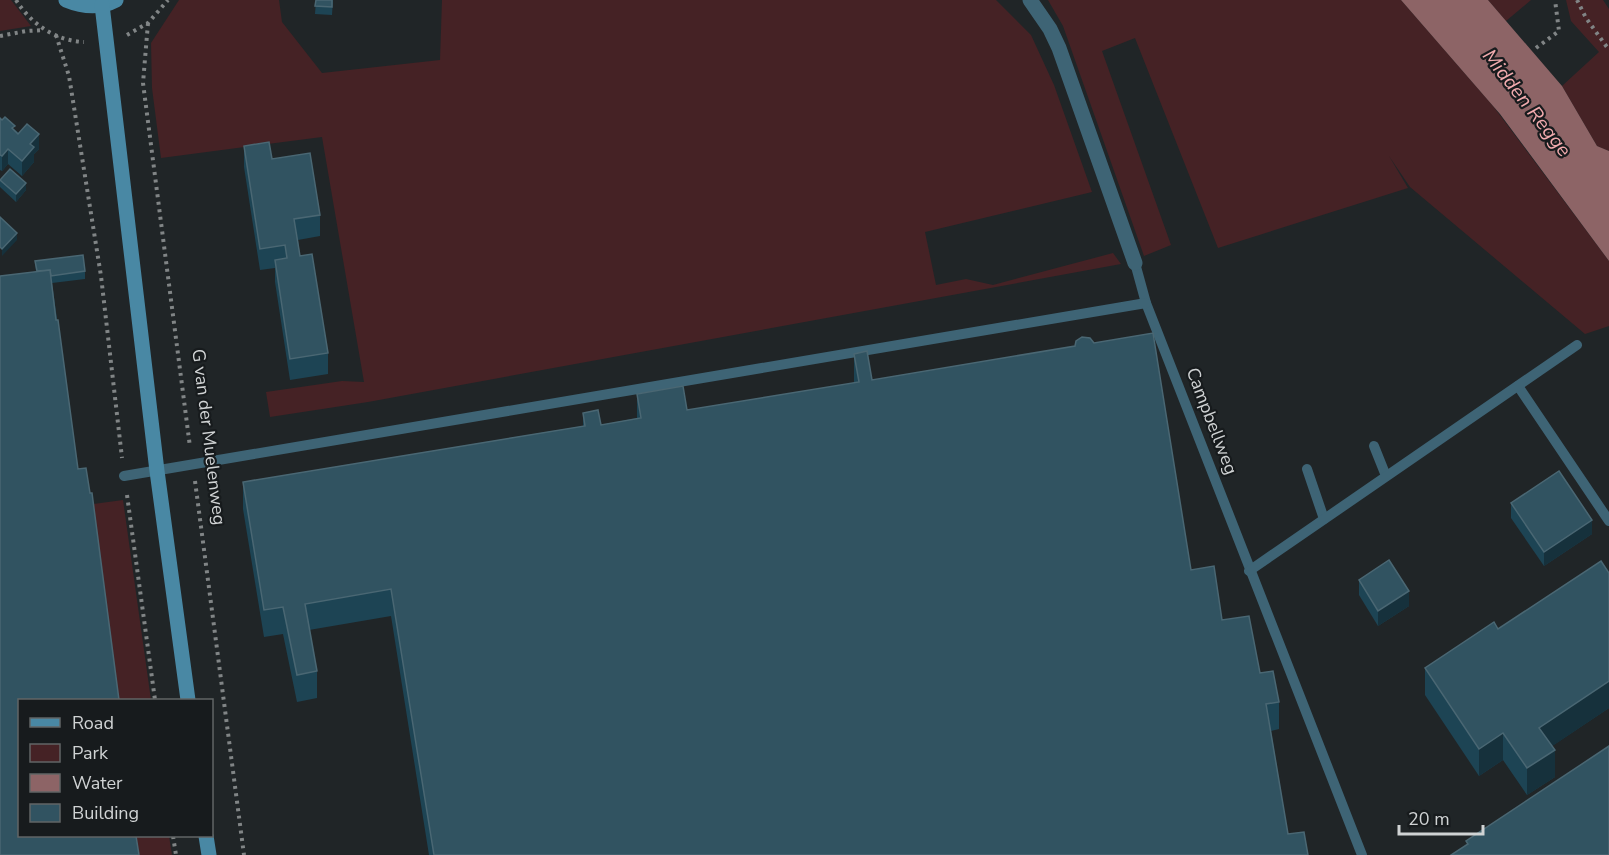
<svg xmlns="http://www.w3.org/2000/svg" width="1609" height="855" font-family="'Nunito Sans',sans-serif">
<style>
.green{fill:#452225}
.water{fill:#8d6466}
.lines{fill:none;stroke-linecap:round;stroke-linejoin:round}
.path{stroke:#818586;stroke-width:4;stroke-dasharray:3 4.5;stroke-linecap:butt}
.lane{stroke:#3e6475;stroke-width:10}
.street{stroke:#3e6475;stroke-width:15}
.secondary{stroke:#4988a4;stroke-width:15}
.wall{fill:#1d4454}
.shaded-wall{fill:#16313c}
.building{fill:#315361;stroke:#4a6773;stroke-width:1.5}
.labels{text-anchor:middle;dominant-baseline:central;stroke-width:4.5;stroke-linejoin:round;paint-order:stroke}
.street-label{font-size:18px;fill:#d0d3d4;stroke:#171b1d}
.water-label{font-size:20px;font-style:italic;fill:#f2abae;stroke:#171b1d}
</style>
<rect width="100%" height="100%" fill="#202527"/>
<g class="green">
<polygon points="0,0 11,0 31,26 0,31"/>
<polygon points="179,0 279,0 282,22 322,73 440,60 442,0 996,0 1031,35 1054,85 1092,192 925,232 936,285 966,279 993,285 1113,253 1121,264 368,402 270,417 266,392 342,381 364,382 322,137 161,158 152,88 151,43"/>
<polygon points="1048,0 1401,0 1493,106 1609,261 1609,326 1585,334 1410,187 1389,156 1408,188 1218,248 1135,38 1102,51 1171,245 1144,256 1063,26"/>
<polygon points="1488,0 1531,0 1506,21"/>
<polygon points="1566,0 1603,0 1609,9 1609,151 1597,146 1562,86 1599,52 1571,21"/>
<polygon points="123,500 151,700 110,700 86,505"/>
<polygon points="127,836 169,836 172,855 129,855"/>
</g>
<polygon class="water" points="1401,0 1488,0 1562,86 1597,146 1609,151 1609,261 1500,114"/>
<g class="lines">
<g class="path">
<path d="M16 0C31 24 56 41 84 42"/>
<polyline points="1577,0 1586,18 1609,50"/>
<polyline points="148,23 143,83 190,447"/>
<polyline points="56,35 69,76 101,276 122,458"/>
<polyline points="127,35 148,23 168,0"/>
<polyline points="0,36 26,31 44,30"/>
<polyline points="1536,48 1559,31 1555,0"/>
<polyline points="195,481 244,855"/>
<polyline points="127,495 155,700"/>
<polyline points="173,836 176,855"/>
</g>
<g class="lane">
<polyline points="1135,263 1146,303 1362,855"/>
<polyline points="1518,386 1609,521"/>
<polyline points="1374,446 1386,476"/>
<polyline points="1307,469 1324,519"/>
<polyline points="124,476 1146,303"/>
<polyline points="1249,571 1577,345"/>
</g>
<polyline class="street" points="1030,0 1050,29 1059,48 1135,263"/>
<g class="secondary">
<path d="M66 0C83 7 99 9 116 0"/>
<polyline points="102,5 157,471 188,700"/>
<polyline points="206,836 209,855"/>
</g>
</g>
<g class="wall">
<polygon points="316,0 333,0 332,15 315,14"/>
<polygon points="0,118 39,149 34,154 34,162 22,176 8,164 2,171 0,170"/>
<polygon points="244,146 272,159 320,215 320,236 298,240 300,256 328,353 328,374 290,380 275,282 275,268 260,270 244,167"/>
<polygon points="0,180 26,190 16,202 0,187"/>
<polygon points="35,261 85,271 85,279 52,283 78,469 36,272"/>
<polygon points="854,354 872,380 1191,570 1222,620 1260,673 1279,702 1279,729 1271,731 1288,834 1308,855 429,855 391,616 309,630 317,671 317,698 297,702 283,634 264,637 243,509 243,482 583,426 583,413 601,425 637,418 637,394 687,410 854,383"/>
<polygon points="1511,503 1592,534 1544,566 1511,518"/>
<polygon points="1609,573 1609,708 1552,746 1555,777 1527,795 1503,760 1479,776 1425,695 1425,668"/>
<polygon points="1359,580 1409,606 1378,626 1359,595"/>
</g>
<g class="shaded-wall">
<polygon points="39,134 39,149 34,154 34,162 22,176 22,161 30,144"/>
<polygon points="8,149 8,164 2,171 2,156"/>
<polygon points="26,183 26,190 16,202 16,194"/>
<polygon points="17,233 17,240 2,256 2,249"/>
<polygon points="1592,520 1592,534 1544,566 1544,552"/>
<polygon points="1409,591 1409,606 1378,626 1378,611"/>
<polygon points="1609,681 1609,708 1539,755 1539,728"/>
<polygon points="1503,733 1503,760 1479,776 1479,749"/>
<polygon points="1555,750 1555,777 1527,795 1527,768"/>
</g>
<g class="building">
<polygon points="316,0 332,0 332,7 315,6"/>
<polygon points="5,117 15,126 12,128 18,134 27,124 39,134 30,144 34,147 22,161 8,149 2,156 0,155 0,118 2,120"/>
<polygon points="269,142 272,159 310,153 320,215 294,219 300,256 312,254 328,353 290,359 275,260 287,258 285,245 260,249 244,146"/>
<polygon points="10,169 26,183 16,194 0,180"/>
<polygon points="0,217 17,233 2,249 0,247"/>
<polygon points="83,255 85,271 51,276 50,270 37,271 35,261"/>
<polygon points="50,270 56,320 58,320 78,469 86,468 90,493 92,493 119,700 20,700 20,836 136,836 139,855 0,855 0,276"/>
<polygon points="1153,333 1191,570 1214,566 1222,620 1249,616 1260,673 1273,671 1279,702 1266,704 1288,834 1304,832 1308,855 434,855 391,589 305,604 317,671 297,675 283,607 264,610 243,482 585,426 583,413 598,410 601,425 641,418 637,394 683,386 687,410 859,382 854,354 867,351 872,380 1075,346 1076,341 1082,337 1090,338 1094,343"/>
<polygon points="1559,471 1592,520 1544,552 1511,503"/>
<polygon points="1389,560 1409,591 1378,611 1359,580"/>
<polygon points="1601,561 1609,573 1609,681 1539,728 1555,750 1527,768 1503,733 1479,749 1425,668 1494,622 1498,629"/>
<polygon points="1609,746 1609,855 1451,855 1468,844 1466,841"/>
</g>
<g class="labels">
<g class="street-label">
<text transform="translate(1212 421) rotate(69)">Campbellweg</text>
<text transform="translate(209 437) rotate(83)">G van der Muelenweg</text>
</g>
<g class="water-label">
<text transform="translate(1527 103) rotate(52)">Midden Regge</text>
</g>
</g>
<rect x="18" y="699" width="195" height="138" fill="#171b1d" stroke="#616566" stroke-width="1.5"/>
<rect x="30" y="718" width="30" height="9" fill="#4988a4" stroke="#616566" stroke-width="1.5"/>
<text x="72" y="729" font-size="18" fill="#d0d3d4">Road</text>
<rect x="30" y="744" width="30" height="18" fill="#452225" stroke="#616566" stroke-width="1.5"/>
<text x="72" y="759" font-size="18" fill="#d0d3d4">Park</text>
<rect x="30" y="774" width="30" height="18" fill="#8d6466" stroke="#616566" stroke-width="1.5"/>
<text x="72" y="789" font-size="18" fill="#d0d3d4">Water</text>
<rect x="30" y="804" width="30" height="18" fill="#315361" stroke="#616566" stroke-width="1.5"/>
<text x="72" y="819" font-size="18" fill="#d0d3d4">Building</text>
<path d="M1399 825v9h84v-9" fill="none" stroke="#d0d3d4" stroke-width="3"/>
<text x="1408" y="825" font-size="18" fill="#d0d3d4" stroke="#171b1d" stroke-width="4.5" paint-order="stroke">20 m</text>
</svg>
